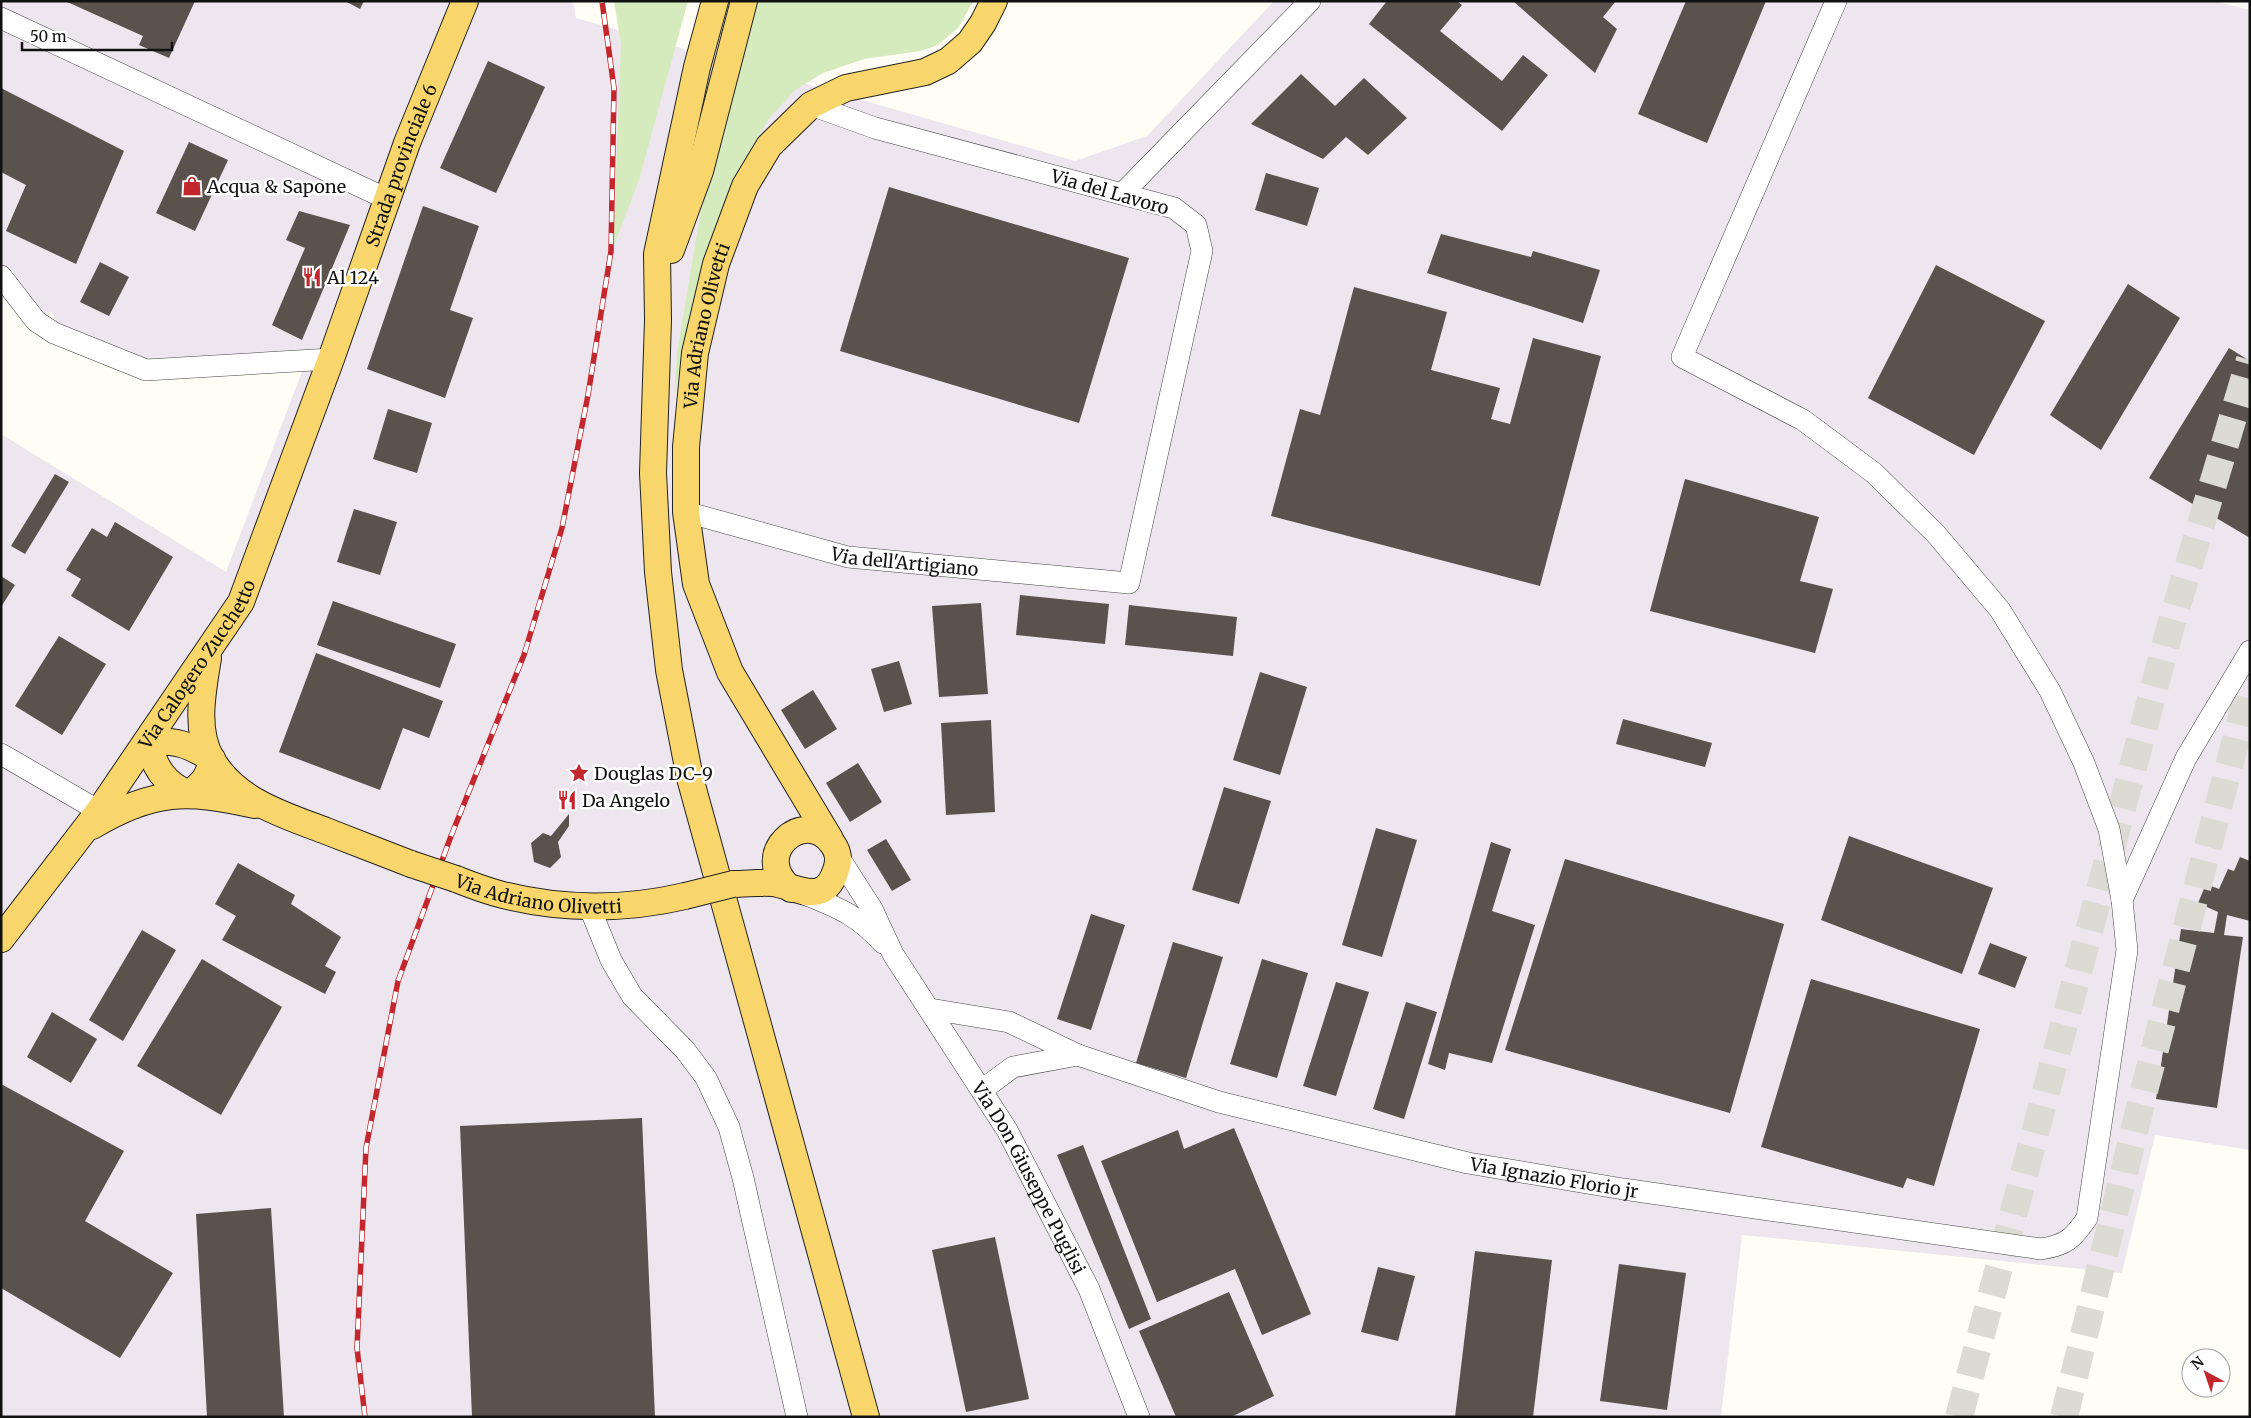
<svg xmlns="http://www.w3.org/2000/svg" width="2251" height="1418" font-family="Merriweather,serif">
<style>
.industrial{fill:#eee6ef}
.green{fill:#d5ebbd}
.building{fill:#5a524d}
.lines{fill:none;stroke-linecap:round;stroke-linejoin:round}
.highway-tunnel{stroke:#dbdad3;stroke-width:28;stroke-dasharray:28 14;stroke-linecap:butt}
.minor-casing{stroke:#444;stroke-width:22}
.major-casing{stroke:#222;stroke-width:28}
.minor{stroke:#fff;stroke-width:21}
.major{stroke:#f9d66b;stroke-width:26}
.rail-casing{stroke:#c4262e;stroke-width:5.5}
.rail{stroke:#fff;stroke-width:4;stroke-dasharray:11;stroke-linecap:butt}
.major-bridge-casing{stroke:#222;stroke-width:28;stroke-linecap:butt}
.major-bridge{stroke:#f9d66b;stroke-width:26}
.labels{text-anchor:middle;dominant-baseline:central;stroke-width:5;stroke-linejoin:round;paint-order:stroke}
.street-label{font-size:18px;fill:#111;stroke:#fff}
.poi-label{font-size:18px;fill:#111;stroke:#fff;text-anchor:start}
</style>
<rect width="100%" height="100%" fill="#fffdf5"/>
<polygon class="industrial" points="1,1 573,1 576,18 1075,161 1147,136 1274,1 2214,1 2250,10 2250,1150 2155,1135 2122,1273 1742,1235 1721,1417 1,1417 1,434 226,572 309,353 147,365 61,330 52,312 38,316 1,264"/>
<g class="green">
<polygon points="614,1 688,1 639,180 613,248 621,44"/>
<polygon points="756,1 973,1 959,27 938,45 921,51 864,59 823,73 795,90 768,120 732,181 704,261 674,396 677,352 710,156"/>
</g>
<g class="building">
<polygon points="65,1 195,1 169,58 139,45 143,36"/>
<polygon points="345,1 364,1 360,9"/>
<polygon points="1387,1 1457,1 1462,5 1440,31 1502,81 1523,55 1548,75 1502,131 1369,24"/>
<polygon points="1513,1 1616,1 1603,17 1617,29 1595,73"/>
<polygon points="1686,1 1766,1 1707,143 1638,114"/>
<polygon points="488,61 545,87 496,193 440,168"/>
<polygon points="1301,74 1335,106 1364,78 1407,118 1368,155 1346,137 1323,159 1251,124"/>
<polygon points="1,88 124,151 76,264 6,231 26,185 1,172"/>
<polygon points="189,142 228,160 195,231 156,213"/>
<polygon points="1266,173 1319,188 1307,226 1255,210"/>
<polygon points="889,187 1129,258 1079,423 840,351"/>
<polygon points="423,206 479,226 450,310 473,318 445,398 367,369"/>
<polygon points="299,211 350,225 302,340 272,325 305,248 286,240"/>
<polygon points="1441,234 1531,257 1533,251 1600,270 1583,323 1427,273"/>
<polygon points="100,262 129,277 109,316 80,302"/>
<polygon points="1936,265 2045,321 1974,455 1868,398"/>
<polygon points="2128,284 2180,318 2101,450 2050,415"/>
<polygon points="1354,287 1447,312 1431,370 1500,388 1491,419 1510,424 1533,338 1601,356 1540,586 1271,516 1300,409 1320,415"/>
<polygon points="2229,348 2250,361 2250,538 2149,478"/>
<polygon points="388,409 432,423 417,473 373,459"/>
<polygon points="55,474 69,482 25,554 11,546"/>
<polygon points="1685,479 1819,517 1800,581 1833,589 1815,653 1650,611"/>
<polygon points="354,509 397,522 380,575 337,562"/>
<polygon points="115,522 173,557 129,631 71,596 81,579 66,570 92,528 107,537"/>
<polygon points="1,576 15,585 1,607"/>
<polygon points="1020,595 1109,604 1105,644 1016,635"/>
<polygon points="333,601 456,644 440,688 317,645"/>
<polygon points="981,603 988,694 939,697 932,606"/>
<polygon points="1129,605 1237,617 1233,656 1125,645"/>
<polygon points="59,636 106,664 62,735 15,706"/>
<polygon points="316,653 443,701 429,738 403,728 380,790 279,752"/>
<polygon points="899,661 912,704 884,712 871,669"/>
<polygon points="1260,672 1307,687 1280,775 1233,760"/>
<polygon points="813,690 837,729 805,749 781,710"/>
<polygon points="1623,719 1712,743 1705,767 1616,744"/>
<polygon points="991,720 995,812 946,815 941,723"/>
<polygon points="858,763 882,802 850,822 826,783"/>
<polygon points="1224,787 1271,801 1239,904 1192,890"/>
<polygon points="569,814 569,826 558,842 561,857 550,868 534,862 531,843 543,833 551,836"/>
<polygon points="1376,828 1417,840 1382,957 1342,945"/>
<polygon points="1849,836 1993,888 1962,974 1821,920"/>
<polygon points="886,839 911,880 892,891 867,850"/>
<polygon points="1491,842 1511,849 1492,911 1535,925 1492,1063 1449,1053 1445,1070 1428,1064"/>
<polygon points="2240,857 2250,861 2250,921 2227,915 2224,935 2243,937 2217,1108 2156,1099 2181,929 2214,933 2218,912 2198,903 2206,884 2219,889 2228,869 2234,871"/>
<polygon points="1565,859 1784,924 1730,1113 1505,1050"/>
<polygon points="238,863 295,895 291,904 341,937 325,966 336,972 325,994 222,940 236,916 215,904"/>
<polygon points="1091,914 1125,925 1091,1030 1057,1019"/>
<polygon points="142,930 176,950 123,1041 89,1020"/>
<polygon points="1173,942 1223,957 1186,1078 1136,1063"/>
<polygon points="1990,943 2027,957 2015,988 1978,974"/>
<polygon points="202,959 282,1007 221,1115 137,1066"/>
<polygon points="1262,959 1308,973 1277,1078 1230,1064"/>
<polygon points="1811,979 1980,1029 1934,1186 1907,1178 1903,1188 1761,1147"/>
<polygon points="1336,982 1369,992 1336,1096 1303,1086"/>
<polygon points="1406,1002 1437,1012 1404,1119 1373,1109"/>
<polygon points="52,1012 97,1039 71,1083 27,1057"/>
<polygon points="1,1084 124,1151 85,1221 173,1273 120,1358 1,1288"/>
<polygon points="642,1118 655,1417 472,1417 460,1126"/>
<polygon points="1234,1128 1311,1314 1262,1335 1235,1269 1157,1302 1101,1161 1178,1130 1184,1149"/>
<polygon points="1083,1145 1151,1319 1129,1329 1057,1155"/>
<polygon points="271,1208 284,1417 207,1417 196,1214"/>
<polygon points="995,1237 1029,1399 966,1412 932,1250"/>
<polygon points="1475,1251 1552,1260 1533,1417 1455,1417"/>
<polygon points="1619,1264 1686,1273 1667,1410 1600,1401"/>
<polygon points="1378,1267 1415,1276 1398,1341 1361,1332"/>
<polygon points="1229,1292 1274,1396 1231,1417 1176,1417 1139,1331"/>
</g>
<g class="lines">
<g class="highway-tunnel">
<polyline points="1959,1417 2171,625 2250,360"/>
<polyline points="2064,1417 2145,1087 2250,686"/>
</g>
<defs>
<g id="minor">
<polyline points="1,18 387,199"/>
<polyline points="1122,194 1310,1"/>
<polyline points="1,276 36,321 54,333 146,370 331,359"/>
<path id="s1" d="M686 512 848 557 1129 583 1202 251 1196 225 1174 208 875 128 811 105"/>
<polyline points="1,754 99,811"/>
<path id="s2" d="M838 856 872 909 893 954 1007 1130 1089 1289 1139 1417"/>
<path d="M802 893C838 908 855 913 883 943"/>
<polyline points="2122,900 2186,758 2250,651"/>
<polyline points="589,906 611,960 632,996 685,1050 706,1078 729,1127 743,1178 797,1417"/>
<path id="s3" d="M930 1009 1009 1022 1078 1055 1219 1102 1468 1163 1623 1189 2041 1249C2066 1245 2073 1239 2087 1218L2127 950 2122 900 2109 829 2084 763 2050 691 2000 610 1936 534 1874 473 1803 420 1682 357 1836 1"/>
<polyline points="982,1090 1013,1067 1078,1055"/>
</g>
<g id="major">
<polyline points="715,1 697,67 657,254 658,320 653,473 658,572 669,670 690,778 866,1417"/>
<polyline points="671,250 700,171 744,1"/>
<path d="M208 658C203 690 194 730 212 760 236 801 284 815 326 831 354 842 383 853 411 864"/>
<path d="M148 742C176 740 188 744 212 759 209 777 203 783 189 794 164 784 154 766 148 742Z"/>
<path d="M92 826C154 789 187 790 255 805"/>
<path id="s4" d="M830 839 730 672 696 584 686 512V447L695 353 716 264 745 186 769 146 811 105 846 88 925 72 948 61 970 42 983 23 994 1"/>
<path id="s5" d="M456 879C471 885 487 891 503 895 562 910 626 910 685 896"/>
<path d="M733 884C746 884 759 882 772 883 794 885 824 909 836 870 840 860 838 850 831 842 804 807 749 855 791 889"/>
<path id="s6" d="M1 939 99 811 241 602 331 359 407 143 465 1"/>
</g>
</defs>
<use href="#minor" class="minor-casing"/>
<use href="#major" class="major-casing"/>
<use href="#minor" class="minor"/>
<use href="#major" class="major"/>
<defs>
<polyline id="rail" points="365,1417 357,1348 366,1148 398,981 451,836 524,655 562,528 588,395 611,251 614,88 602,1"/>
</defs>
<use href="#rail" class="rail-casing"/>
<use href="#rail" class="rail"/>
<defs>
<g id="major-bridge">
<polyline points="411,864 456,879"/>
<polyline points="685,896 733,884"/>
</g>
</defs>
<use href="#major-bridge" class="major-bridge-casing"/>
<use href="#major-bridge" class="major-bridge"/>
</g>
<defs>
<symbol id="shop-bare" viewBox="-9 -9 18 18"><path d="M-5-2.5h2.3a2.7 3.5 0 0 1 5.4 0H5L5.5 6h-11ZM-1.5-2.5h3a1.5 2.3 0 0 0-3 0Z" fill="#c4262e" stroke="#fff" stroke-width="2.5" paint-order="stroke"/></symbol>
<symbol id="restaurant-bare" viewBox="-9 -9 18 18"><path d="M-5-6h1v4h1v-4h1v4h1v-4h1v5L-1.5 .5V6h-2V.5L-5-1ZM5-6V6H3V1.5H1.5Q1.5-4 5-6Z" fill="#c4262e" stroke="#fff" stroke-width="2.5" paint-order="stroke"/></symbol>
<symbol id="sight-bare" viewBox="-9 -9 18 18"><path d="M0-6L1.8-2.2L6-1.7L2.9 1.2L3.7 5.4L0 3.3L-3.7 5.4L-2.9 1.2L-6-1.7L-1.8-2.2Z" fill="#c4262e" stroke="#fff" stroke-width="2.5" paint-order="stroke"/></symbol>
</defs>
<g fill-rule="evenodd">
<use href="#shop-bare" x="178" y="172" width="28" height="28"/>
<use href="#restaurant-bare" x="298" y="263" width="28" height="28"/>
<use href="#sight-bare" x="565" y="759" width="28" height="28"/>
<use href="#restaurant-bare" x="553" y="786" width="28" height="28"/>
</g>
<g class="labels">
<g class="street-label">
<text stroke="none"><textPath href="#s6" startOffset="879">Strada provinciale 6</textPath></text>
<text transform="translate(1110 192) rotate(16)">Via del Lavoro</text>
<text stroke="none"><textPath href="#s4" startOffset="550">Via Adriano Olivetti</textPath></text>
<text stroke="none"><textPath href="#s1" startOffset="225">Via dell'Artigiano</textPath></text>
<text stroke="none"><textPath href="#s6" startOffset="338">Via Calogero Zucchetto</textPath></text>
<text stroke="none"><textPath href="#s5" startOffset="85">Via Adriano Olivetti</textPath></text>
<text stroke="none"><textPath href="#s3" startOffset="649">Via Ignazio Florio jr</textPath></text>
<text stroke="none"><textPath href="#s2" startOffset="375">Via Don Giuseppe Puglisi</textPath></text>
</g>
<g class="poi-label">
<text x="207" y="186">Acqua &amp; Sapone</text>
<text x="327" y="277">Al 124</text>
<text x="594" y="773">Douglas DC-9</text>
<text x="582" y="800">Da Angelo</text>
</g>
</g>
<rect width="2251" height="1418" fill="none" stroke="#111111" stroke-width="5"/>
<g transform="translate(2206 1373) rotate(320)"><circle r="24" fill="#ffffff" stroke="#a0a0a0"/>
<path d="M0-4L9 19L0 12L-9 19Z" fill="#c4262e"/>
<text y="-8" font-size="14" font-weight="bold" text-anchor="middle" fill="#111111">N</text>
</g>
<path d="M22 42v8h150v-8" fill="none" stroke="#111111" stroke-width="2.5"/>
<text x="30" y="42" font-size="15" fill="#111111" stroke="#ffffff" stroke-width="4" paint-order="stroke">50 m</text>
</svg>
